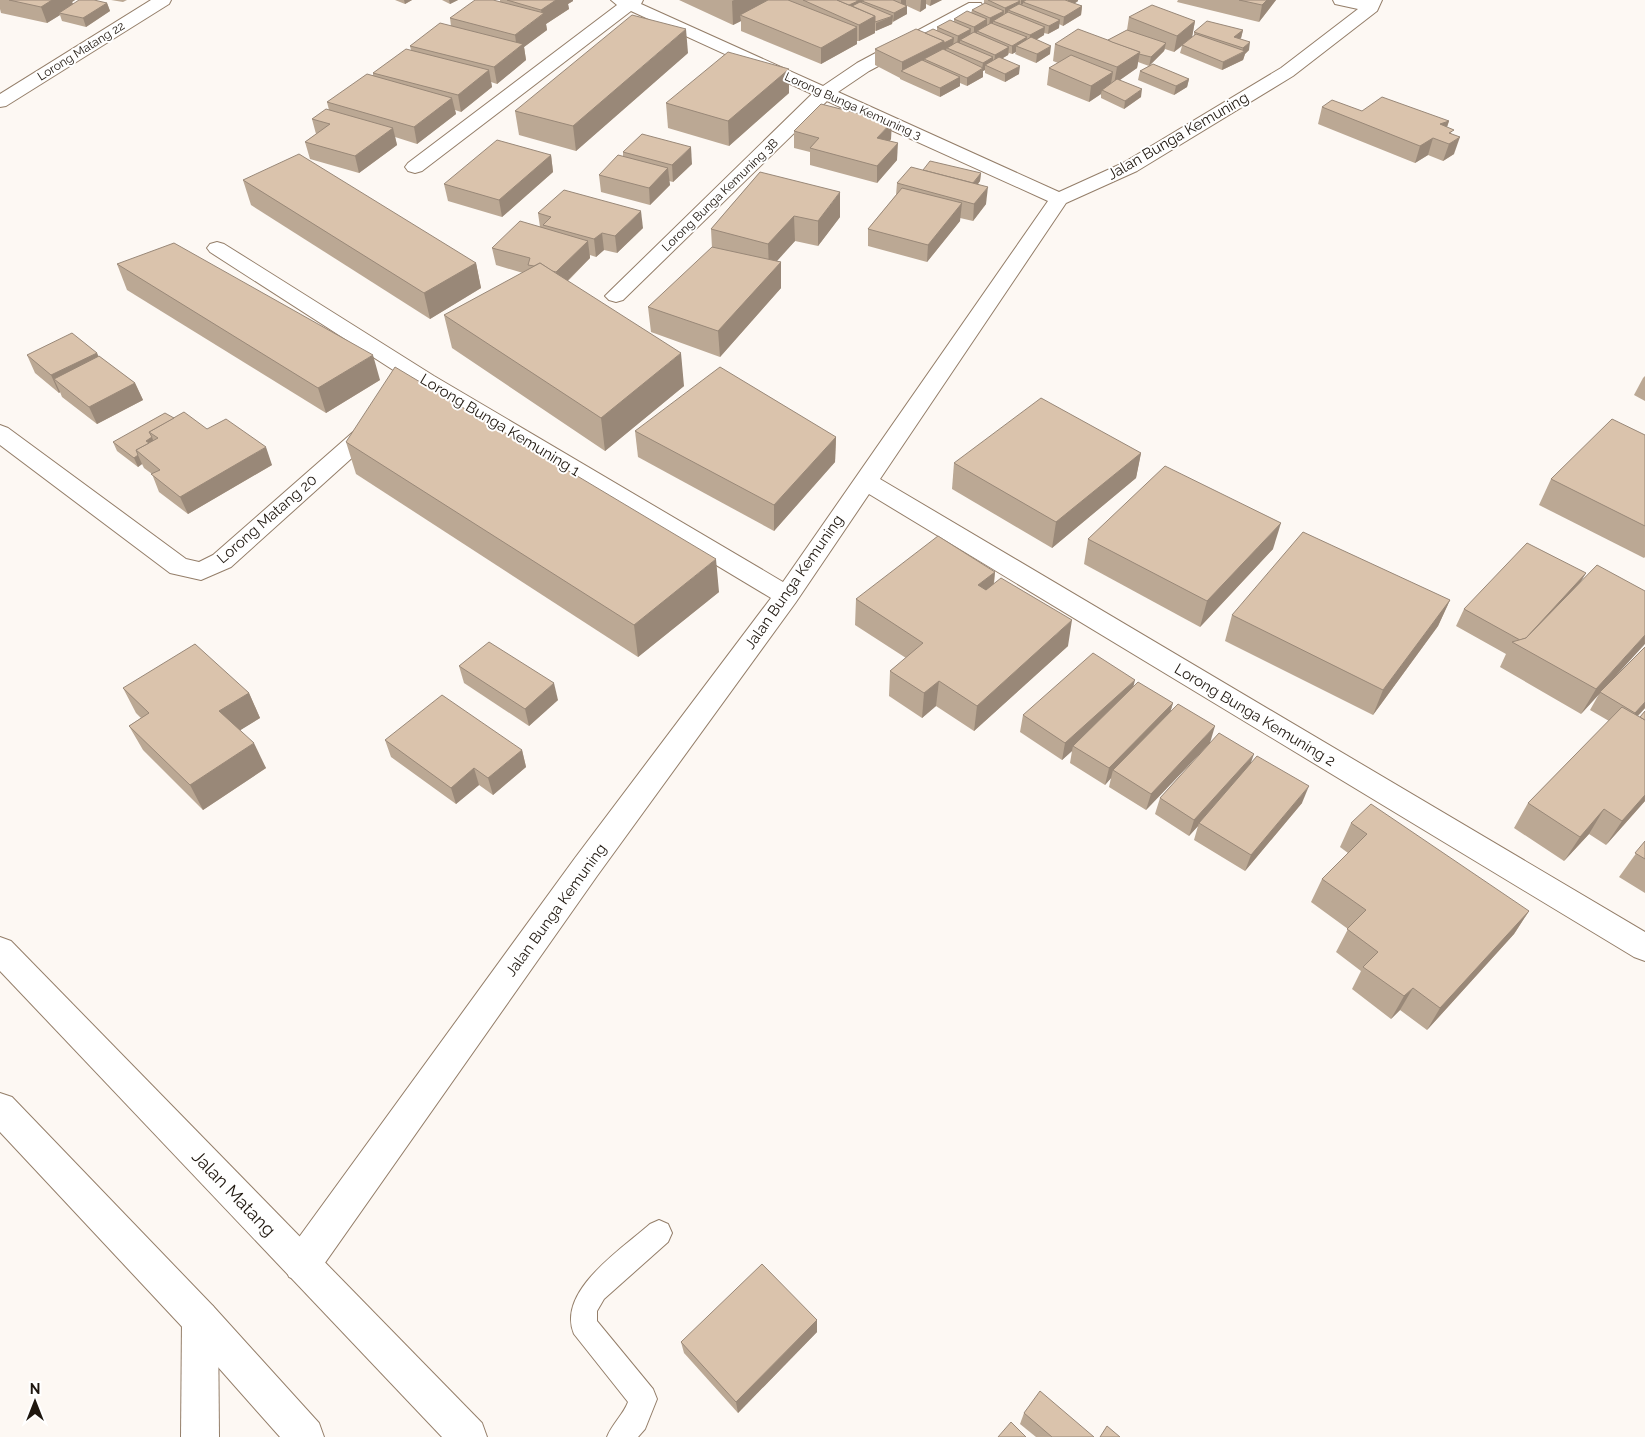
<svg xmlns="http://www.w3.org/2000/svg" width="1645" height="1437" font-family="Raleway,sans-serif">
<style>
.lines{fill:none;stroke-linecap:round;stroke-linejoin:round}
.lane-casing{stroke:#947e69;stroke-width:2}
.street-casing{stroke:#947e69;stroke-width:2}
.primary-casing{stroke:#947e69;stroke-width:2}
.lane{fill:#fff;fill-rule:evenodd}
.street{fill:#fff;fill-rule:evenodd}
.primary{fill:#fff;fill-rule:evenodd}
.wall{fill:#bba894}
.shaded-wall{fill:#998878}
.building{fill:#dac3ac;stroke:#998878}
.labels{text-anchor:middle;dominant-baseline:central;stroke-width:4;stroke-linejoin:round;paint-order:stroke}
.far-street-label{font-size:12px;fill:#1f170f;stroke:#fff}
.street-label{font-size:15px;fill:#1f170f;stroke:#fff}
.near-street-label{font-size:18px;fill:#1f170f;stroke:#fff}
</style>
<rect width="100%" height="100%" fill="#fdf8f3"/>
<g class="lines">
<defs>
<path id="lane" d="M659 1220 668 1224 672 1233 668 1242 604 1299 597 1311V1321L653 1389 657 1399 645 1429 638 1437H607C612 1424 623 1415 628 1402L574 1334C556 1291 622 1249 650 1224Z"/>
<g id="street">
<polygon points="151,0 171,0 169,4 6,106 0,107 0,94"/>
<polygon points="611,0 643,0 641,4 823,86 857,63 969,3 981,3 983,7 981,11 869,71 838,92 1059,192 1123,163 1281,68 1358,9 1335,4 1333,0 1382,0 1377,11 1293,76 1137,171 1066,203 880,479 1645,932 1645,961 1634,957 869,494 796,602 597,876 315,1277 302,1282 289,1277 284,1264 289,1251 575,858 771,598 418,386 210,252 207,248 210,244 217,242 224,244 434,376 783,582 1048,201 827,101 623,300 616,302 609,300 605,296 609,292 812,94 631,11 422,171 415,173 408,171 405,167 408,163 617,5"/>
<polygon points="376,417 384,419 388,424 384,429 231,567 201,580 170,573 0,445 0,425 8,428 186,559 199,562 213,555 368,419"/>
<polygon points="200,1301 213,1306 218,1319 219,1437 181,1437 182,1319 187,1306"/>
</g>
<g id="primary">
<polygon points="0,937 11,941 482,1423 487,1437 442,1437 0,971"/>
<polygon points="0,1093 12,1097 213,1306 319,1423 324,1437 280,1437 187,1332 0,1132"/>
</g>
</defs>
<use href="#lane" class="lane-casing"/>
<use href="#street" class="street-casing"/>
<use href="#primary" class="primary-casing"/>
<use href="#lane" class="lane"/>
<use href="#street" class="street"/>
<use href="#primary" class="primary"/>
</g>
<g class="wall">
<polygon points="0,0 75,0 72,2 73,4 107,3 110,11 86,27 62,21 60,15 47,23 1,13 0,9"/>
<polygon points="111,0 127,0 123,2"/>
<polygon points="395,0 412,0 405,4"/>
<polygon points="442,0 458,0 450,4"/>
<polygon points="500,0 573,0 573,1 568,4 569,9 546,24 547,30 524,47 526,60 497,84 491,82 492,87 461,112 455,110 456,114 417,144 395,137 397,145 359,173 310,159 305,142 316,134 312,119 329,110 327,102 373,75 373,73 411,50 410,46 451,26 450,18 500,2"/>
<polygon points="679,0 942,0 930,6 926,4 926,8 920,12 907,6 907,14 893,21 892,24 875,31 875,33 859,41 857,41 857,44 821,64 741,31 741,21 733,25"/>
<polygon points="984,0 1078,0 1078,1 1074,4 1082,6 1081,15 1063,26 1059,24 1059,28 1048,34 1044,33 1044,35 1036,40 1050,54 1036,63 1015,54 1016,52 1012,54 1009,53 1008,55 1003,58 1019,74 1005,82 985,73 985,70 983,71 983,77 967,86 960,83 960,86 940,97 900,79 900,78 875,65 875,49 925,33 937,30 937,27 954,22 954,19 971,13 972,10 984,4"/>
<polygon points="1178,0 1276,0 1259,22 1177,2"/>
<polygon points="1129,17 1195,21 1192,37 1194,36 1194,32 1243,30 1241,38 1240,39 1249,50 1245,54 1243,60 1222,70 1180,53 1182,46 1174,52 1165,49 1164,51 1150,65 1189,79 1187,87 1174,95 1138,80 1140,71 1149,66 1138,62 1137,68 1120,80 1141,97 1124,109 1101,98 1101,94 1089,102 1047,85 1049,68 1058,63 1053,61 1055,44 1108,40 1127,30"/>
<polygon points="688,53 576,151 519,135 515,111"/>
<polygon points="789,69 789,93 729,146 668,128 666,103"/>
<polygon points="1322,107 1449,121 1447,127 1452,134 1454,154 1443,161 1428,155 1415,163 1318,124"/>
<polygon points="794,131 891,139 890,141 897,160 877,183 810,165 810,152 794,148"/>
<polygon points="623,152 692,164 673,182 669,181 670,185 650,205 601,192 599,175 623,157"/>
<polygon points="551,155 553,172 502,217 448,201 444,184"/>
<polygon points="923,170 981,173 980,181 978,184 986,204 973,221 960,218 960,221 927,262 868,246 868,229 896,195 897,183"/>
<polygon points="760,172 840,217 818,246 795,241 776,261 781,262 781,288 720,357 651,332 648,307 712,248 711,229"/>
<polygon points="243,180 476,263 481,288 430,319 251,205"/>
<polygon points="538,213 643,228 617,253 604,250 596,257 590,255 590,258 568,281 684,386 605,451 452,348 444,315 523,273 496,265 492,248 540,227"/>
<polygon points="117,264 380,380 326,413 127,290"/>
<polygon points="97,353 98,356 135,383 143,400 97,424 62,397 60,392 59,393 35,373 27,355"/>
<polygon points="1645,376 1645,401 1634,395 1643,378"/>
<polygon points="174,418 207,429 272,465 188,514 159,492 152,474 144,468 142,464 138,467 117,451 113,442"/>
<polygon points="635,431 836,437 835,462 774,531 638,457"/>
<polygon points="1645,435 1645,557 1644,558 1539,505 1551,479"/>
<polygon points="346,442 719,592 638,657 356,474"/>
<polygon points="1141,453 1136,478 1052,548 952,489 954,463"/>
<polygon points="1088,539 1273,549 1200,627 1084,564"/>
<polygon points="995,572 994,584 1068,646 974,731 936,706 922,718 889,696 890,671 906,658 855,625 856,599"/>
<polygon points="1586,573 1580,582 1608,684 1645,708 1638,716 1640,717 1645,711 1645,801 1606,845 1589,834 1564,861 1514,828 1528,803 1609,721 1590,710 1599,694 1581,714 1500,667 1506,654 1456,626 1464,609"/>
<polygon points="1450,600 1438,626 1373,715 1225,641 1232,615"/>
<polygon points="459,666 558,700 529,726 464,683"/>
<polygon points="1133,687 1173,703 1170,712 1210,743 1146,810 1109,787 1111,778 1105,785 1070,763 1072,751 1062,760 1020,732 1023,715"/>
<polygon points="123,688 249,693 260,718 240,730 266,768 203,810 143,750 129,726 141,718 136,713"/>
<polygon points="385,740 522,750 526,767 493,795 479,785 456,804 391,757"/>
<polygon points="1250,764 1302,803 1245,871 1194,840 1198,826 1189,836 1155,814 1160,798"/>
<polygon points="1351,823 1529,911 1514,934 1427,1030 1400,1010 1391,1019 1352,989 1361,971 1336,952 1348,929 1311,902 1322,879 1348,853 1340,847"/>
<polygon points="1645,841 1645,893 1619,877"/>
<polygon points="817,1320 817,1332 738,1413 684,1353 681,1342"/>
<polygon points="1024,1413 1094,1437 1036,1437 1020,1424"/>
</g>
<g class="shaded-wall">
<polygon points="52,0 75,0 72,2 74,6 59,13 60,15 47,23 41,7"/>
<polygon points="404,0 412,0 405,4"/>
<polygon points="449,0 458,0 450,4"/>
<polygon points="556,0 573,0 573,1 568,4 569,9 546,24 547,30 524,47 526,60 497,84 494,67 517,49 515,35 542,15 541,10"/>
<polygon points="734,0 770,0 740,15 741,21 733,25 732,1"/>
<polygon points="858,0 872,0 862,1 862,4 841,9 858,1"/>
<polygon points="901,0 906,0 906,5 901,7"/>
<polygon points="921,0 926,0 926,8 920,12"/>
<polygon points="931,0 942,0 930,6"/>
<polygon points="1021,0 1029,0 1023,2 1023,4 1021,5"/>
<polygon points="1068,0 1078,0 1078,1 1067,8"/>
<polygon points="1267,0 1276,0 1259,22 1262,5"/>
<polygon points="1020,1 1019,9 1008,10 1008,15 1005,16 1005,8"/>
<polygon points="107,3 110,11 86,27 83,18"/>
<polygon points="907,6 907,14 893,22 894,13"/>
<polygon points="1082,6 1081,15 1063,26 1064,17"/>
<polygon points="1004,11 1003,20 993,21 993,25 989,26 990,18"/>
<polygon points="875,16 875,33 859,41 859,25"/>
<polygon points="893,16 892,24 876,31 876,23"/>
<polygon points="987,19 987,27 977,31 977,34 974,35 974,27"/>
<polygon points="1060,20 1059,28 1048,34 1049,26"/>
<polygon points="1195,21 1192,37 1174,52 1177,36"/>
<polygon points="857,27 857,44 821,64 821,48"/>
<polygon points="1045,27 1044,35 1029,44 1030,35"/>
<polygon points="686,29 688,53 576,151 573,126"/>
<polygon points="971,29 970,38 960,40 960,43 957,44 958,36"/>
<polygon points="1243,30 1241,38 1232,45 1234,37"/>
<polygon points="1027,37 1026,46 1016,46 1016,52 1012,54 1012,46"/>
<polygon points="954,38 953,46 947,48 946,50 924,59 924,67 902,71 902,62 944,41"/>
<polygon points="1250,42 1249,50 1245,54 1243,60 1222,70 1223,62 1242,53 1243,48"/>
<polygon points="1166,43 1164,51 1149,66 1151,57"/>
<polygon points="1051,46 1050,54 1036,63 1037,54"/>
<polygon points="1009,47 1008,55 994,63 995,55"/>
<polygon points="1140,52 1137,68 1114,84 1117,67"/>
<polygon points="993,57 993,66 985,65 985,70 983,71 983,77 967,86 967,78 982,69 983,63"/>
<polygon points="1020,66 1019,74 1005,82 1005,74"/>
<polygon points="789,69 789,93 729,146 728,121"/>
<polygon points="489,70 492,87 461,112 458,95"/>
<polygon points="1113,72 1110,89 1102,90 1101,94 1089,102 1091,86"/>
<polygon points="960,77 960,86 940,97 940,88"/>
<polygon points="1189,79 1187,87 1174,95 1176,86"/>
<polygon points="1142,89 1141,97 1124,109 1125,101"/>
<polygon points="452,98 456,114 417,144 414,127"/>
<polygon points="1449,121 1443,138 1440,124"/>
<polygon points="892,122 891,139 877,155 877,138"/>
<polygon points="393,128 397,145 359,173 355,156"/>
<polygon points="1460,137 1454,154 1443,161 1449,144"/>
<polygon points="1433,138 1428,155 1415,163 1420,146"/>
<polygon points="898,143 897,160 877,183 877,166"/>
<polygon points="691,147 692,164 673,182 672,165"/>
<polygon points="551,155 553,172 502,217 499,200"/>
<polygon points="668,168 670,185 650,205 649,188"/>
<polygon points="981,173 980,181 969,196 970,188"/>
<polygon points="988,187 986,204 973,221 974,204"/>
<polygon points="840,192 840,217 818,246 818,221"/>
<polygon points="962,203 960,221 927,262 928,245"/>
<polygon points="641,211 643,228 617,253 615,236"/>
<polygon points="794,216 795,241 769,270 768,244"/>
<polygon points="602,233 604,250 596,257 594,239"/>
<polygon points="588,241 590,258 559,289 556,272"/>
<polygon points="781,262 781,288 720,357 718,331"/>
<polygon points="476,263 481,288 430,319 424,293"/>
<polygon points="97,353 104,370 54,379 60,392 59,393 51,375"/>
<polygon points="681,353 684,386 605,451 601,418"/>
<polygon points="373,355 380,380 326,413 318,388"/>
<polygon points="135,383 143,400 97,424 89,407"/>
<polygon points="152,437 155,446 154,447 146,441"/>
<polygon points="836,437 835,462 774,531 774,505"/>
<polygon points="266,447 272,465 188,514 180,497"/>
<polygon points="1141,453 1136,478 1052,548 1056,522"/>
<polygon points="138,455 142,464 138,467 134,458"/>
<polygon points="1281,523 1273,549 1200,627 1207,601"/>
<polygon points="716,559 719,592 638,657 634,625"/>
<polygon points="995,572 992,597 978,585"/>
<polygon points="1586,573 1576,590 1523,641"/>
<polygon points="1450,600 1438,626 1373,715 1383,690"/>
<polygon points="1072,620 1068,646 974,731 977,706"/>
<polygon points="1645,635 1645,644 1581,714 1596,689"/>
<polygon points="1135,680 1131,697 1073,746 1072,751 1062,760 1065,743"/>
<polygon points="939,681 936,706 922,718 924,693"/>
<polygon points="554,683 558,700 529,726 525,709"/>
<polygon points="249,693 260,718 231,736 219,711"/>
<polygon points="1645,702 1645,708 1624,730 1635,713"/>
<polygon points="1173,703 1168,720 1113,770 1111,778 1105,785 1109,768"/>
<polygon points="1215,726 1210,743 1146,810 1151,794"/>
<polygon points="254,743 266,768 203,810 190,785"/>
<polygon points="522,750 526,767 493,795 488,778"/>
<polygon points="1254,754 1248,771 1199,823 1198,826 1189,836 1194,820"/>
<polygon points="474,768 479,785 456,804 451,788"/>
<polygon points="1309,786 1302,803 1245,871 1251,855"/>
<polygon points="1645,795 1645,801 1606,845 1622,821"/>
<polygon points="1604,809 1589,834 1564,861 1580,837"/>
<polygon points="1529,911 1514,934 1427,1030 1440,1008"/>
<polygon points="1413,988 1400,1010 1391,1019 1404,996"/>
<polygon points="817,1320 817,1332 738,1413 736,1402"/>
</g>
<g class="building">
<polygon points="9,0 52,0 41,7"/>
<polygon points="79,0 94,0 107,3 83,18 59,13"/>
<polygon points="475,0 493,0 544,13 515,35 450,18"/>
<polygon points="507,0 556,0 541,10"/>
<polygon points="768,0 788,0 857,27 821,48 740,15"/>
<polygon points="803,0 837,0 875,16 859,25"/>
<polygon points="837,0 856,0 858,1 849,5"/>
<polygon points="864,0 893,0 907,6 894,13 862,1"/>
<polygon points="988,0 1018,0 1020,1 1005,8"/>
<polygon points="1026,0 1065,0 1082,6 1064,17 1023,2"/>
<polygon points="1239,0 1267,0 1262,5"/>
<polygon points="860,2 893,16 875,22 875,16 852,6"/>
<polygon points="985,3 1004,11 990,18 972,10"/>
<polygon points="1019,4 1060,20 1049,26 1008,10"/>
<polygon points="1152,5 1195,21 1177,36 1129,17"/>
<polygon points="967,11 987,19 974,27 954,19"/>
<polygon points="1008,12 1045,27 1030,35 993,21"/>
<polygon points="632,15 686,29 573,126 515,111"/>
<polygon points="950,20 971,29 958,36 937,27"/>
<polygon points="1207,21 1243,30 1234,37 1250,42 1243,48 1194,32"/>
<polygon points="440,23 523,44 494,67 410,46"/>
<polygon points="991,23 1027,37 1012,46 977,31"/>
<polygon points="916,29 944,41 902,62 875,49"/>
<polygon points="933,29 954,38 944,43 944,41 925,33"/>
<polygon points="1078,29 1140,52 1117,67 1055,44"/>
<polygon points="1127,30 1166,43 1151,57 1139,54 1140,52 1112,42 1108,40"/>
<polygon points="974,32 1009,47 995,55 960,40"/>
<polygon points="1196,34 1245,51 1223,62 1182,45"/>
<polygon points="1031,37 1051,46 1037,54 1016,46"/>
<polygon points="957,42 993,57 983,63 947,48"/>
<polygon points="406,49 489,70 458,95 373,73"/>
<polygon points="943,49 983,68 967,78 924,59"/>
<polygon points="728,52 789,69 728,121 666,103"/>
<polygon points="1071,55 1113,72 1091,86 1049,68"/>
<polygon points="999,57 1020,66 1005,74 985,65"/>
<polygon points="922,60 960,77 940,88 901,71"/>
<polygon points="1153,64 1189,79 1176,86 1140,71"/>
<polygon points="367,74 452,98 414,127 327,102"/>
<polygon points="1117,79 1142,89 1125,101 1102,90"/>
<polygon points="1382,97 1449,121 1440,124 1454,130 1449,133 1460,137 1449,144 1433,138 1420,146 1322,107 1332,100 1362,111"/>
<polygon points="821,104 892,122 877,138 898,143 877,166 810,148 819,138 794,131"/>
<polygon points="326,109 393,128 355,156 305,142 330,124 312,119"/>
<polygon points="642,134 691,147 672,165 623,152"/>
<polygon points="497,140 551,155 499,200 444,184"/>
<polygon points="299,154 476,263 424,293 243,180"/>
<polygon points="618,155 668,168 649,188 599,175"/>
<polygon points="930,161 981,173 973,183 923,170"/>
<polygon points="911,167 988,187 974,204 897,183"/>
<polygon points="760,172 840,192 818,221 794,216 768,244 711,229"/>
<polygon points="902,188 962,203 928,245 868,229"/>
<polygon points="564,190 641,211 615,236 602,233 594,239 543,225 551,217 538,213"/>
<polygon points="520,221 588,241 556,272 552,271 540,263 534,266 528,265 530,258 492,248"/>
<polygon points="174,243 373,355 318,388 117,264"/>
<polygon points="712,247 781,262 718,331 648,307"/>
<polygon points="540,263 681,353 601,418 444,315"/>
<polygon points="72,333 97,353 51,375 27,355"/>
<polygon points="99,356 135,383 89,407 54,379"/>
<polygon points="395,367 716,559 634,625 346,442"/>
<polygon points="720,367 836,437 774,505 635,431"/>
<polygon points="1041,398 1141,453 1056,522 954,463"/>
<polygon points="184,412 207,429 226,419 266,447 180,497 151,474 160,470 136,450 158,438 149,432"/>
<polygon points="165,413 174,418 149,432 152,437 146,441 149,443 136,450 138,455 134,458 113,442"/>
<polygon points="1612,419 1645,435 1645,526 1551,479"/>
<polygon points="1165,466 1281,523 1207,601 1088,539"/>
<polygon points="1303,532 1450,600 1383,690 1232,615"/>
<polygon points="938,536 995,572 978,585 986,590 1001,578 1072,620 977,706 939,681 924,693 890,671 923,643 856,599"/>
<polygon points="1527,543 1586,573 1526,638 1520,640 1464,609"/>
<polygon points="1597,565 1645,591 1645,635 1596,689 1512,642 1526,638"/>
<polygon points="489,642 554,683 525,709 459,666"/>
<polygon points="195,644 249,693 219,711 254,743 190,785 129,726 149,713 123,688"/>
<polygon points="1645,647 1645,702 1635,713 1600,692"/>
<polygon points="1093,653 1135,680 1065,743 1023,715"/>
<polygon points="1138,682 1173,703 1109,768 1073,746"/>
<polygon points="442,695 522,750 488,778 474,768 451,788 385,740"/>
<polygon points="1178,704 1215,726 1151,794 1113,770"/>
<polygon points="1622,707 1645,720 1645,795 1622,821 1604,809 1580,837 1528,803"/>
<polygon points="1645,711 1645,720 1640,717"/>
<polygon points="1219,733 1254,754 1194,820 1160,798"/>
<polygon points="1257,756 1309,786 1251,855 1199,823"/>
<polygon points="1371,804 1529,911 1440,1008 1413,988 1404,996 1363,967 1378,952 1347,929 1366,910 1322,879 1367,834 1351,823"/>
<polygon points="1645,841 1645,859 1635,853"/>
<polygon points="762,1264 817,1320 736,1402 681,1342"/>
<polygon points="1040,1391 1094,1437 1052,1437 1024,1413"/>
<polygon points="1011,1422 1026,1437 998,1437"/>
<polygon points="1107,1426 1120,1437 1100,1437"/>
</g>
<g class="labels">
<g class="far-street-label">
<text transform="translate(81 51) rotate(-32)">Lorong Matang 22</text>
<text transform="translate(853 106) rotate(24)">Lorong Bunga Kemuning 3</text>
<text transform="translate(720 195) rotate(-44)">Lorong Bunga Kemuning 3B</text>
</g>
<g class="street-label">
<text transform="translate(1178 136) rotate(-30)">Jalan Bunga Kemuning</text>
<text transform="translate(500 425) rotate(31)">Lorong Bunga Kemuning 1</text>
<text transform="translate(267 519) rotate(-41)">Lorong Matang 20</text>
<text transform="translate(794 582) rotate(-55)">Jalan Bunga Kemuning</text>
<text transform="translate(1255 715) rotate(31)">Lorong Bunga Kemuning 2</text>
<text transform="translate(556 910) rotate(-54)">Jalan Bunga Kemuning</text>
</g>
<g class="near-street-label">
<text transform="translate(234 1193) rotate(46)">Jalan Matang</text>
</g>
</g>
<g transform="translate(35 1402)" stroke="#ffffff" stroke-width="4" paint-order="stroke">
<path d="M0-4L9 19L0 12L-9 19Z" fill="#1f170f"/>
<text y="-8" font-size="14" font-weight="bold" text-anchor="middle" fill="#1f170f">N</text>
</g>
</svg>
